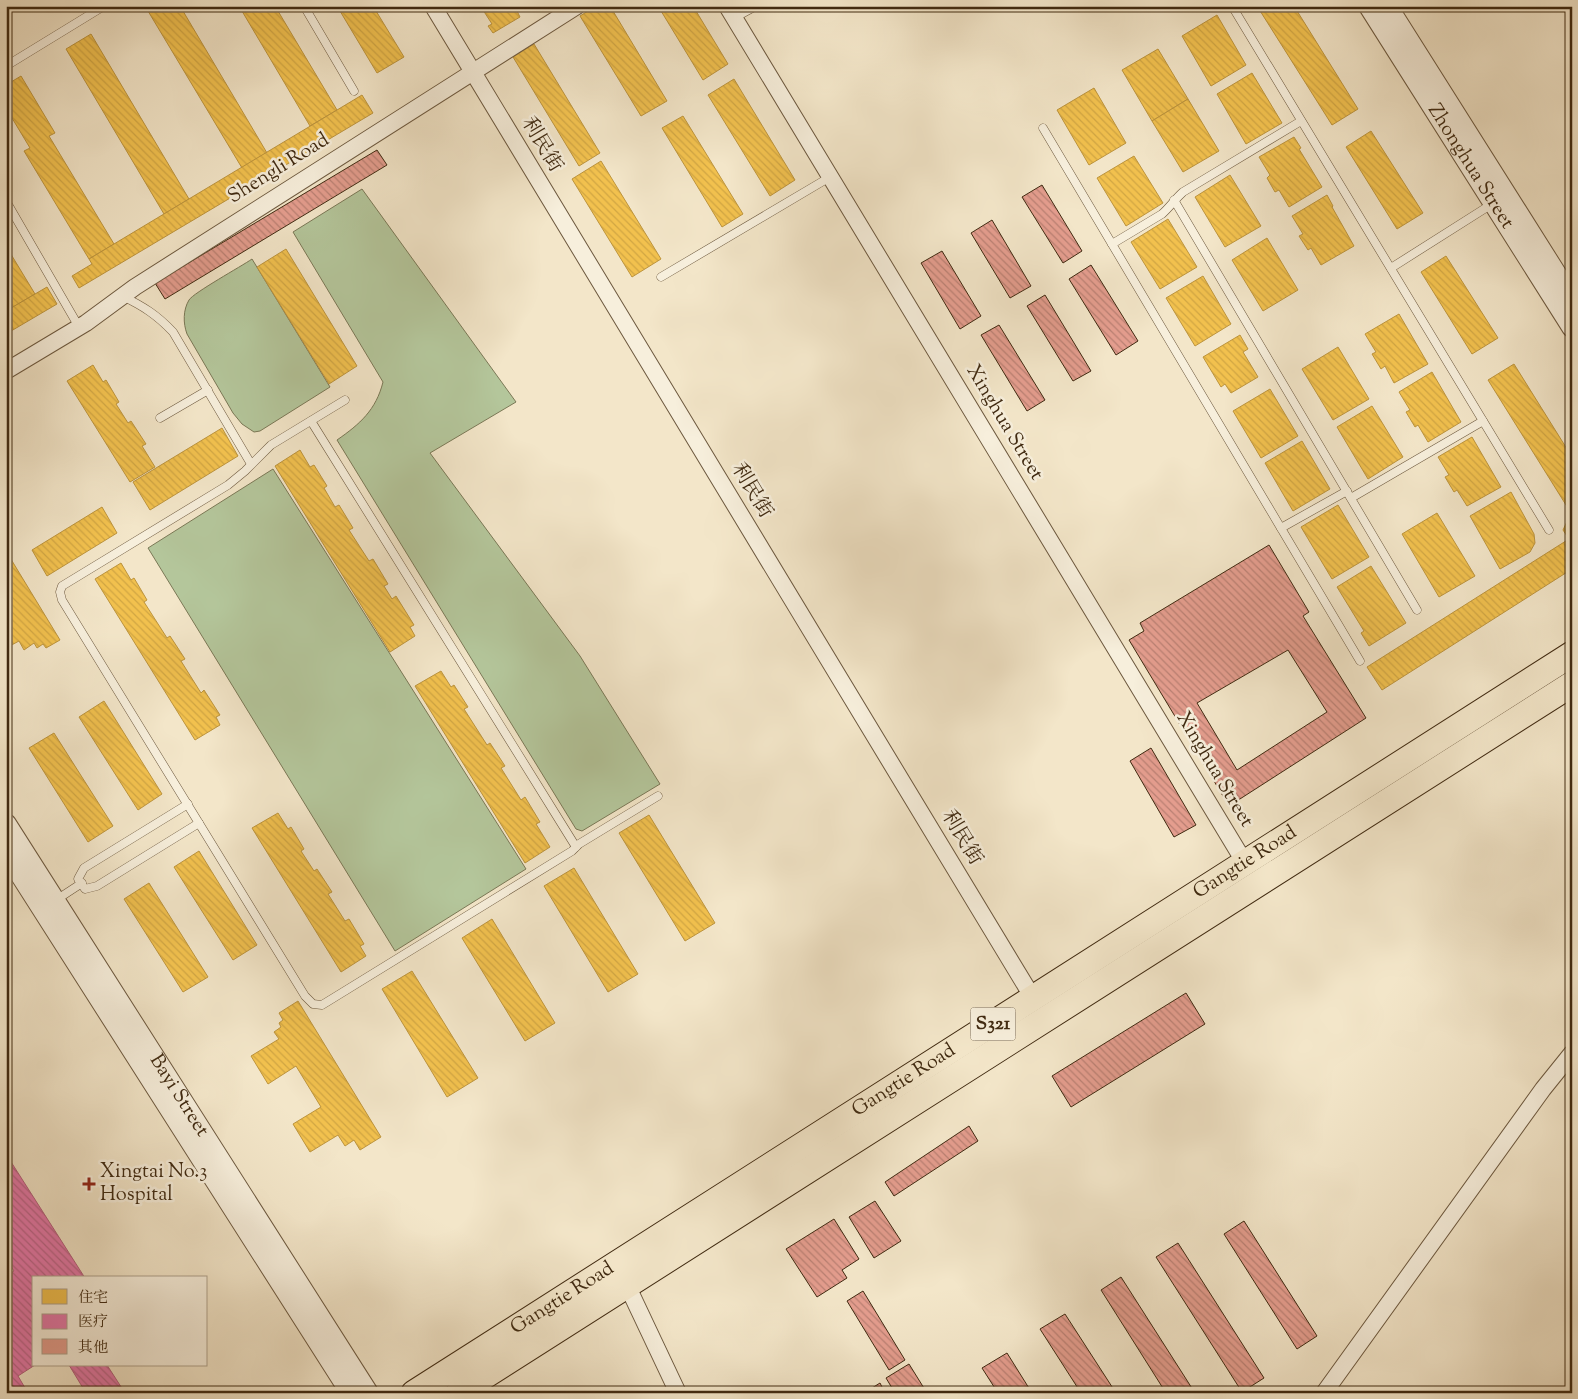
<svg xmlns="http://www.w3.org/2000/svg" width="1578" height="1399" font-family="'Sorts Mill Goudy','Noto Serif SC',serif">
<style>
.grass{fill:#b4c69b;stroke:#7a7856}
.homes{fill:url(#homes-back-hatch);stroke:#bd943c}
.health{fill:url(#health-back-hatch);stroke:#b2607b}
.building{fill:url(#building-back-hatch);stroke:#402a11;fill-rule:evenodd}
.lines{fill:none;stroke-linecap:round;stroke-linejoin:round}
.service-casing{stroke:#6d593f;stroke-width:9}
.minor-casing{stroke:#6d593f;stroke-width:18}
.tertiary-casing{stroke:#6d593f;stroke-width:22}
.primary-casing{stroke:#402a11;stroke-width:27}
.service{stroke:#f7efdc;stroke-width:8}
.minor{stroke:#f7efdc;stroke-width:16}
.tertiary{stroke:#f7efdc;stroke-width:20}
.primary{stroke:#f3e6c9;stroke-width:25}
.poi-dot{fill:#8f2418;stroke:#f7efdc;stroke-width:2}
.labels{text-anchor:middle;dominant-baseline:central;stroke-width:5;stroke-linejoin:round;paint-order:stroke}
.shield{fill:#f7efdc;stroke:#77654e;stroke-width:1}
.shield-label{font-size:19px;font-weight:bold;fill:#402a11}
.street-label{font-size:20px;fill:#402a11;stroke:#f7efdc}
.poi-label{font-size:20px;fill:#402a11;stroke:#f7efdc;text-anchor:start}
</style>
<defs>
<pattern id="homes-back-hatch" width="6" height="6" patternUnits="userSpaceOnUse" patternTransform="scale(1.25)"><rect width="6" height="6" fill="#f2c14e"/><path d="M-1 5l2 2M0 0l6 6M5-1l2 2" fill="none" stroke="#d1a643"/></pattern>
<pattern id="health-back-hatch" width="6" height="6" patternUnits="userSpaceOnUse" patternTransform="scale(1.25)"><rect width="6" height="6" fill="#e377a8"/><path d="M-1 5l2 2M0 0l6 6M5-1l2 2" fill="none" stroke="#b96287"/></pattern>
<pattern id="building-back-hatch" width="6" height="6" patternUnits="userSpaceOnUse" patternTransform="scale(1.25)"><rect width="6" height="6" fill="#e49d8e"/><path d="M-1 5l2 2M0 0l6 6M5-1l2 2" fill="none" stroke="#ba8073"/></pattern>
</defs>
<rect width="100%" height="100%" fill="#f3e6c9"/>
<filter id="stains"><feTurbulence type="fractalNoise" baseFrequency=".004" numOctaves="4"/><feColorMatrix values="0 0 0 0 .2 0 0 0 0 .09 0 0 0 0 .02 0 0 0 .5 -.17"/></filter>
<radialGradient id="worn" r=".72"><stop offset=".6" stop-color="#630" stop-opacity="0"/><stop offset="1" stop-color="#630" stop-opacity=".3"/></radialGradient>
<g class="grass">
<path d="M362 189 516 402 430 453 580 656 660 784 582 831 576 829 337 440C360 424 376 410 383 382L293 232Z"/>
<path d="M252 259 330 387 260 431 254 432 242 424 233 413 187 334C183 323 183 310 189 300 193 293 242 266 252 259Z"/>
<polygon points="273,469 526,869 395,951 148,548"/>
</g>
<g class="homes">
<polygon points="145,6 180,6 267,153 242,168"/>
<polygon points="239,6 275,6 337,110 310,126"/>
<polygon points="337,6 373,6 404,57 377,73"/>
<polygon points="477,6 520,6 516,9 520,17 493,33 488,26 492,24 483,10 480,11"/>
<polygon points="596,6 610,6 667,101 641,116 580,16"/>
<polygon points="658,6 693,6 728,64 703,80"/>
<polygon points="1257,6 1294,6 1358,109 1332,125"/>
<polygon points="1217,15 1246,65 1211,86 1182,36"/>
<polygon points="91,34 189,199 164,214 66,49"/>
<polygon points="534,44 600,153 579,166 513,57"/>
<polygon points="1158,49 1188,99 1152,121 1122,70"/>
<polygon points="1252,73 1282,123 1246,144 1217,94"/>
<polygon points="21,76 55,133 49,136 114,244 89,259 24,151 30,148 6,108 6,85"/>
<polygon points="734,79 795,180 770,196 708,95"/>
<polygon points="1094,88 1126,143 1089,165 1057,110"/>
<polygon points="362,95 373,113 79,288 72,276 92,264 89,259"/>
<polygon points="1188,99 1219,151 1183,172 1152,121"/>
<polygon points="683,116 743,214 722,227 662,128"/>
<polygon points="1371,131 1423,213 1397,229 1346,147"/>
<polygon points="1294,137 1301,148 1299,149 1322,187 1289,207 1279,190 1275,192 1267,178 1270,175 1259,157"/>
<polygon points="1134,156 1163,203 1126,226 1097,178"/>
<polygon points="601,161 661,259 632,277 572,179"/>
<polygon points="1230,175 1261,226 1225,247 1195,197"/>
<polygon points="1327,195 1333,206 1332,207 1354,246 1321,265 1311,248 1308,250 1299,236 1303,234 1292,216"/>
<polygon points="1168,219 1197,267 1160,289 1131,242"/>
<polygon points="1267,238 1298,290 1263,311 1232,260"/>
<polygon points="6,246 35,294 8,310 6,307"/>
<polygon points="286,249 357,366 329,384 257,267"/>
<polygon points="1446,256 1498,338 1472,354 1421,272"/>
<polygon points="1203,276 1231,324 1195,346 1166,298"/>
<polygon points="47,287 57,304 6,334 6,311"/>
<polygon points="1399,314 1428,364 1394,383 1385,366 1381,369 1372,354 1376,352 1365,334"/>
<polygon points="1240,335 1248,349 1243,352 1258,377 1231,393 1225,384 1221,387 1203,357"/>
<polygon points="1338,347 1369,399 1333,420 1302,369"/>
<polygon points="1514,364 1572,457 1572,569 1382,690 1367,667 1569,539 1563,530 1571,513 1488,380"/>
<polygon points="93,365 103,382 106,380 119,402 116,404 128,423 131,421 146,444 142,446 155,467 130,482 67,381"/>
<polygon points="1432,372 1461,422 1428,442 1418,425 1415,427 1406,412 1410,410 1399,392"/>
<polygon points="1270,389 1298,436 1261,458 1233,411"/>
<polygon points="1372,406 1403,457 1368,479 1337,427"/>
<polygon points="222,428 238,456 150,510 133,482"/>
<polygon points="1472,437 1501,487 1467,506 1457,490 1454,492 1445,477 1449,475 1438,457"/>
<polygon points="1302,441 1330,489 1293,511 1265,463"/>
<polygon points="300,450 310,467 314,465 327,486 324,488 335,507 339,505 353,528 349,530 369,561 373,559 388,584 384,586 392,599 396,596 414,625 410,627 415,636 390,652 275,466"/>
<polygon points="1511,492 1534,534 1535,543 1530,552 1500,569 1470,516"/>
<polygon points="1338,505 1369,557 1332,579 1301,527"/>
<polygon points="102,507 117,533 47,576 32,550"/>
<polygon points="1437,513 1475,576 1439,597 1402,534"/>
<polygon points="6,551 60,640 46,648 43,644 37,648 34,643 24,650 19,641 6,648"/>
<polygon points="121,563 131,580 134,578 147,600 144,602 167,638 170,636 185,659 181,661 201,693 204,690 220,715 216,717 220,725 195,740 95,579"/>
<polygon points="1371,566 1406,623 1369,646 1361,633 1364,631 1337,587"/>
<polygon points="441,671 451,687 454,685 468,707 464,709 487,745 490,743 505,766 501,768 521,800 525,797 540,822 536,824 550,847 525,863 415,686"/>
<polygon points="104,701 162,794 138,810 79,717"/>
<polygon points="54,733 113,826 88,842 29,748"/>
<polygon points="278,813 288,829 291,827 304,849 301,851 314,871 317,869 332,892 328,894 345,921 349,919 364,944 360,946 366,956 341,972 252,828"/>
<polygon points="649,815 715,923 685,941 619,833"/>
<polygon points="199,851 257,945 233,960 174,867"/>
<polygon points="574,868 638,974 608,992 544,886"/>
<polygon points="149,883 208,977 183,992 124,899"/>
<polygon points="492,919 555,1023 525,1041 462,938"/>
<polygon points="412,971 478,1078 447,1097 382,989"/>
<polygon points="298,1001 381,1137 360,1150 354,1140 345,1146 338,1135 310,1152 293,1124 321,1107 296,1066 268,1084 251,1056 279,1039 274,1032 281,1027 279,1023 283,1020 279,1013"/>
</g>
<g class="health">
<polygon points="6,1154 85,1278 34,1278 34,1365 35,1365 18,1376 28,1393 6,1393 6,1276 14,1271 6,1259"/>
<polygon points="69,1365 107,1365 125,1393 86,1393"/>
</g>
<g class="building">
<polygon points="377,150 387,165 165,299 155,283"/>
<polygon points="1042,185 1082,251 1063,263 1022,197"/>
<polygon points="992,220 1031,286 1010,298 971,233"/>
<polygon points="942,251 981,316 960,329 921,263"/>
<polygon points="1091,265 1138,341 1116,355 1069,279"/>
<polygon points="1045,295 1091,371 1073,381 1027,306"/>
<polygon points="999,325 1045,400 1027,411 981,335"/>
<path d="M1269 545 1309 612 1303 616 1366 718 1229 806 1129 640 1144 631 1140 623ZM1288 650 1327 712 1237 770 1197 703Z"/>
<polygon points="1151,748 1196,825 1174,837 1130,761"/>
<polygon points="1186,993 1205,1024 1071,1107 1052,1076"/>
<polygon points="969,1126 978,1141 894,1196 885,1182"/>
<polygon points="875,1201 901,1241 874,1258 849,1217"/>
<polygon points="834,1219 859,1259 842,1270 847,1278 817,1297 786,1249"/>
<polygon points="1244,1221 1317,1336 1297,1349 1224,1234"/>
<polygon points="1178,1243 1264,1378 1242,1392 1156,1257"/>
<polygon points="1121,1277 1195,1393 1166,1393 1101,1290"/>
<polygon points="863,1291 905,1360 889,1370 847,1301"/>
<polygon points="1065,1314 1116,1393 1081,1393 1040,1329"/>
<polygon points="1007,1353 1032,1393 998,1393 982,1368"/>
<polygon points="909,1364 927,1393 895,1393 886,1378"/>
<polygon points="880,1383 885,1393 864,1393"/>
</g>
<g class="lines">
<defs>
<g id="service">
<polyline points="304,6 354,91"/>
<polyline points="1232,6 1549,530"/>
<polyline points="734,18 756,6"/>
<polyline points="6,66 104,6"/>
<polyline points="1043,128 1360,661"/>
<polyline points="1174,200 1417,610"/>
<polyline points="6,201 79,327"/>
<path d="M1112 244 1162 214C1170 207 1175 199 1183 192L1301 121"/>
<polyline points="1391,268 1492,204"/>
<polyline points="661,277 830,177"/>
<path d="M122 296C143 306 157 315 173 332L251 464"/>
<polyline points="345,400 271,445 245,471 228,485 62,586 60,592 62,600 305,996 313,1004 322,1005 572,851 579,844 658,796"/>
<polyline points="160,418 208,390"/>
<polyline points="311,421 576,847"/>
<polyline points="1351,498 1483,421"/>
<polyline points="1281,528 1347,491"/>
<polyline points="188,804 84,868 78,879 85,889 97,886 199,823"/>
<polyline points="56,900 82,883"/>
</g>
<g id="minor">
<polyline points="433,6 1033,998"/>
<polyline points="727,6 1245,863"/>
<polyline points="6,371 86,323 135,287 577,6"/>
<polyline points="627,1285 678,1393"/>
<polyline points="1324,1393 1543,1089 1572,1053"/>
</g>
<g id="tertiary">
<path id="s1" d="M1369 6 1572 327"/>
<polyline points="1387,6 1572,299"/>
<path id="s2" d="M6 824 368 1393"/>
<polyline points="6,852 351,1393"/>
</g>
<g id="primary">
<path id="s3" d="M414 1393 1572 654"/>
<polyline points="458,1393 1572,684"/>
</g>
</defs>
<use href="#service" class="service-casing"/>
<use href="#minor" class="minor-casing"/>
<use href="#tertiary" class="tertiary-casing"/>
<use href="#primary" class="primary-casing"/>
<use href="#service" class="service"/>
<use href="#minor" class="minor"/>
<use href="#tertiary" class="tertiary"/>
<use href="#primary" class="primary"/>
</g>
<path class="poi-dot" d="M86.5 1176.5h5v5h5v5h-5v5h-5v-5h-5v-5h5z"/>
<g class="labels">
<rect class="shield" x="970.5" y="1007.5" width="45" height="33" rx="4"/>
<g class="shield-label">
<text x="993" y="1024">S321</text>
</g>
<g class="street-label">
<text transform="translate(541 145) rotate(59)">利民街</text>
<text stroke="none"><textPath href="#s1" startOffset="190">Zhonghua Street</textPath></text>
<text transform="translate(279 169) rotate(-32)">Shengli Road</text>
<text transform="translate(1004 423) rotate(59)">Xinghua Street</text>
<text transform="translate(751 491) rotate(59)">利民街</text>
<text transform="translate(1214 770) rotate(59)">Xinghua Street</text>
<text transform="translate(961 838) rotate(59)">利民街</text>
<text stroke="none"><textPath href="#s3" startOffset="986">Gangtie Road</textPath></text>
<text stroke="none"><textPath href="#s3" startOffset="581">Gangtie Road</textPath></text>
<text stroke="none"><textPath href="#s2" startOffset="322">Bayi Street</textPath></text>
<text stroke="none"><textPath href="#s3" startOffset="176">Gangtie Road</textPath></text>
</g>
<g class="poi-label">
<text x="100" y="1172">Xingtai No.3<tspan x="100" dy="23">Hospital</tspan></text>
</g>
</g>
<rect width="1578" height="1399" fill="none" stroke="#f3e6c9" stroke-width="25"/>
<rect x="8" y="8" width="1563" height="1384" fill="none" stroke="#402a11" stroke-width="2.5"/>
<rect x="12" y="12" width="1553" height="1374" fill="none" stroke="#402a11"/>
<rect x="32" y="1276" width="175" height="90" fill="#f7efdc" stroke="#aea08b"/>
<rect x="42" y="1289" width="25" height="15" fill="#f2c14e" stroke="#aea08b"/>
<text x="78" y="1302" font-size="15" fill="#402a11">住宅</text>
<rect x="42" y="1314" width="25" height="15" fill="#e377a8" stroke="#aea08b"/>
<text x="78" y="1326" font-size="15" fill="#402a11">医疗</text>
<rect x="42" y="1339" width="25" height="15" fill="#e49d8e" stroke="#aea08b"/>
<text x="78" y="1352" font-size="15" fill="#402a11">其他</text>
<rect width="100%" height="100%" filter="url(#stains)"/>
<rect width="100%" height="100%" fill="url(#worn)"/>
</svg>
